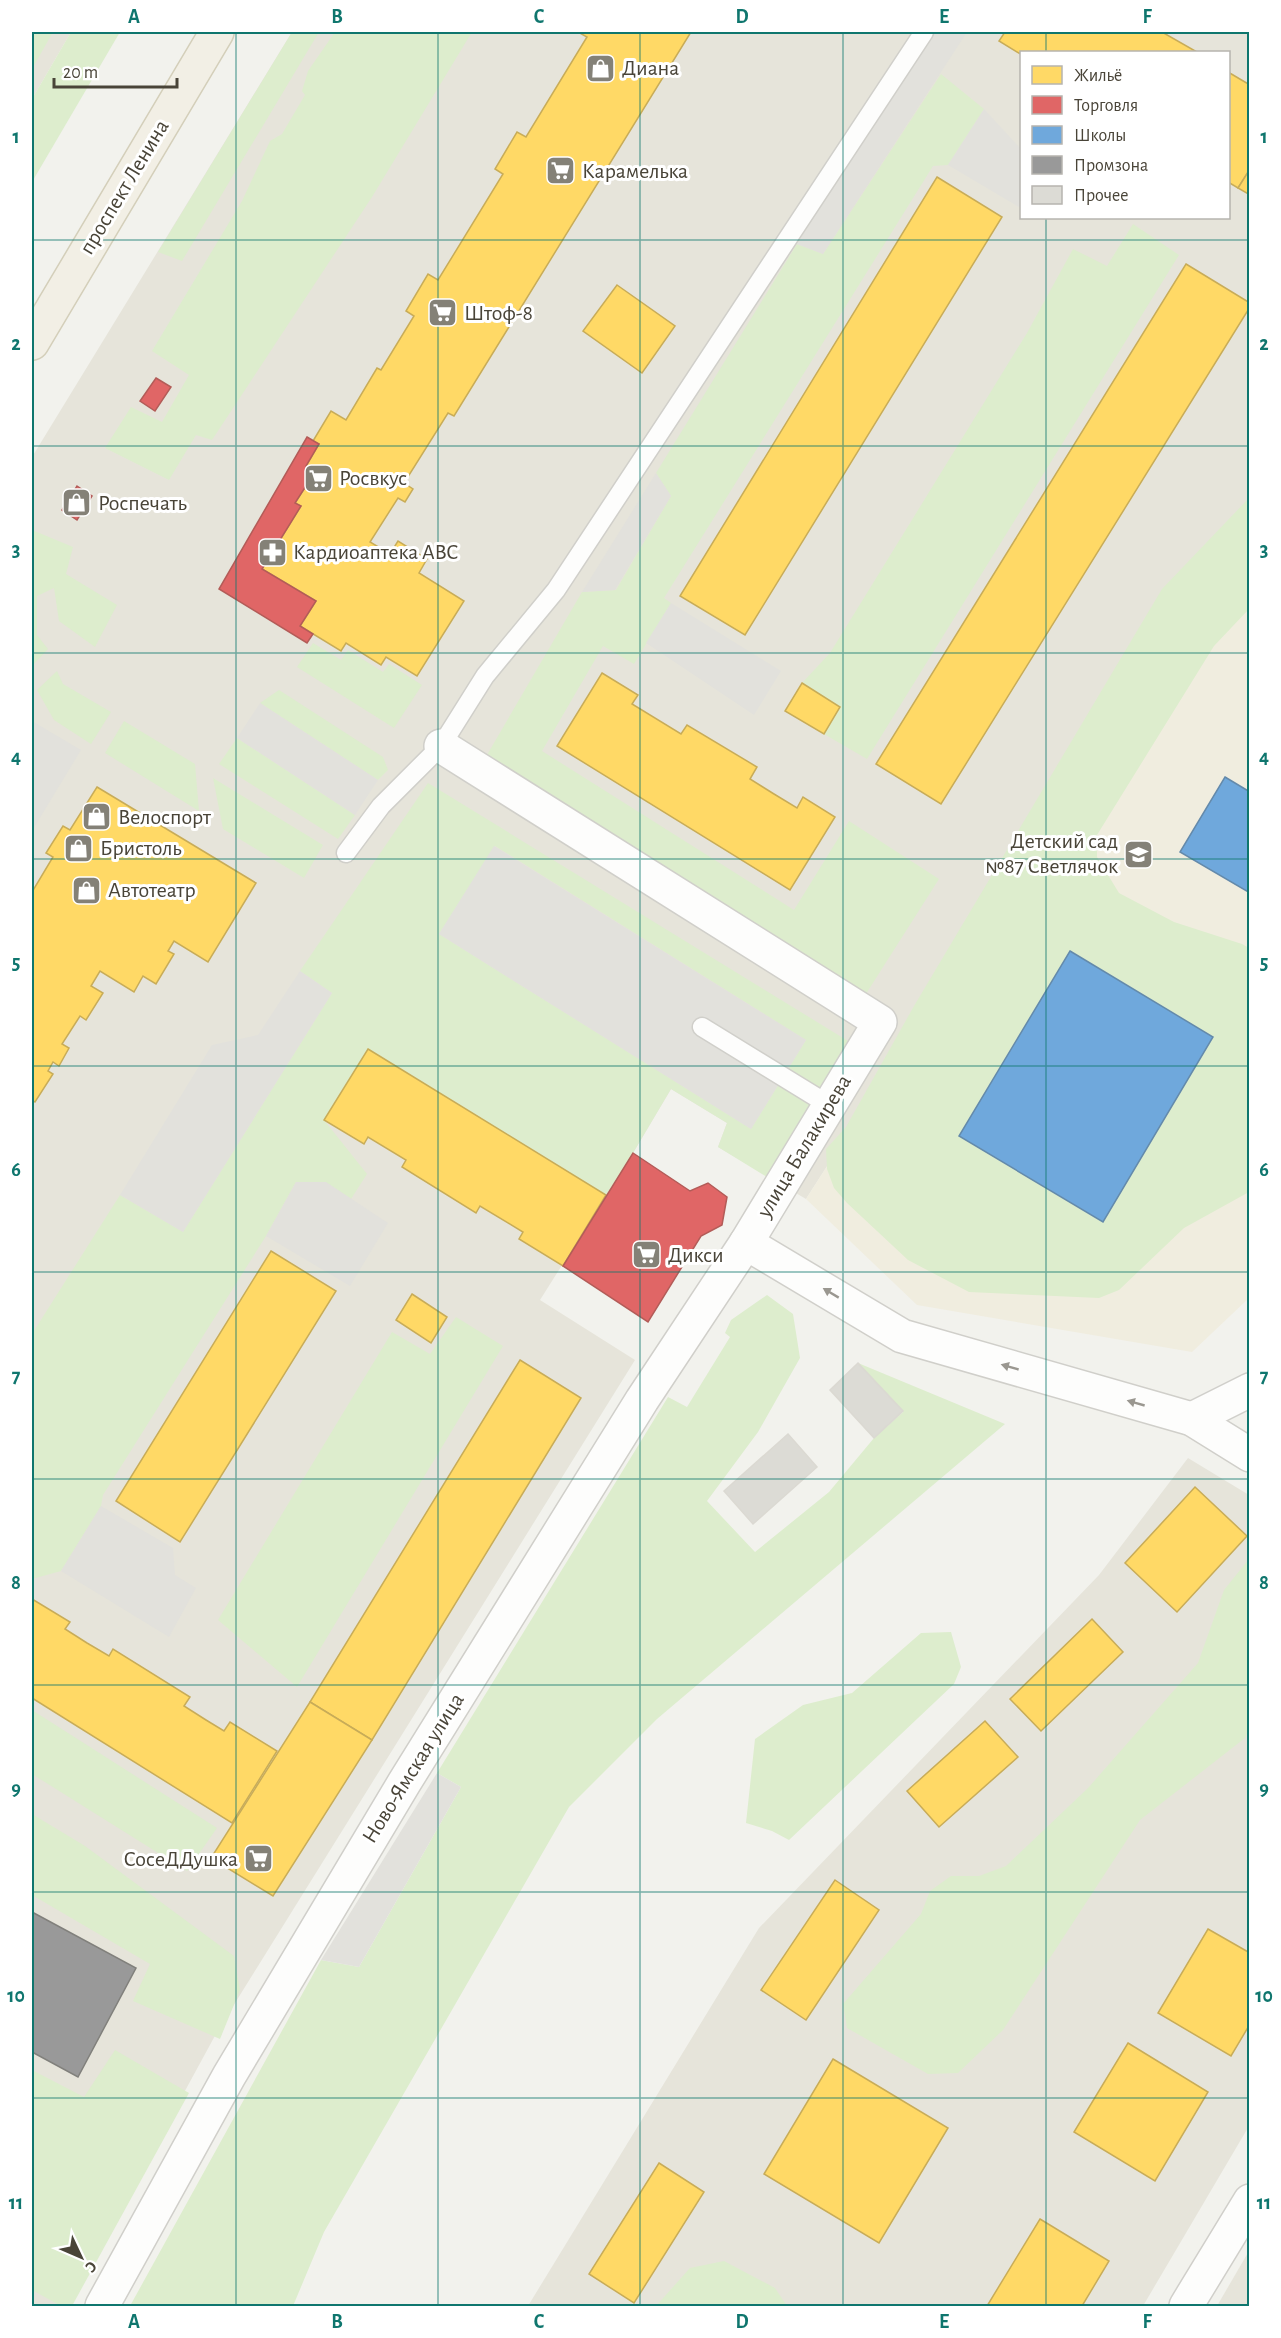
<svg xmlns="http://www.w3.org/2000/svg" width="1281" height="2338" font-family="'Alegreya Sans',sans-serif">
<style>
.residential{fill:#e6e4da;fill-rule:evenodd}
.education{fill:#f0eddf}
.green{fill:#ddedcd;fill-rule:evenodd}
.parking{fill:#e2e1dc}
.homes{fill:#ffd966;stroke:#c8ac58;stroke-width:1.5}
.shops{fill:#e06666;stroke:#b35c58;stroke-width:1.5}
.schools{fill:#6fa8dc;stroke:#648aab;stroke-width:1.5}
.industry{fill:#999;stroke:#81807c;stroke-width:1.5}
.building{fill:#dcdbd5;stroke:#dbd9d2;stroke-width:1.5}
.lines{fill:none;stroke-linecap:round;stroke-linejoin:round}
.service-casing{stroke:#d0cfca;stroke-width:21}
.minor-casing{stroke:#d0cfca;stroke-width:36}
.primary-casing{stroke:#d4cfba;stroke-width:36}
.service{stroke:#fdfdfc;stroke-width:18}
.minor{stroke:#fdfdfc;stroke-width:33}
.primary{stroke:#f2efe5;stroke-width:33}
.oneway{fill:#9a9790}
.grid{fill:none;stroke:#0f766e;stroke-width:1.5;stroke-opacity:0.55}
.labels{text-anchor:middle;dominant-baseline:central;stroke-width:6;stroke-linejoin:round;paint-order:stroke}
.poi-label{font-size:22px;fill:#494438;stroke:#fff;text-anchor:start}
.street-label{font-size:22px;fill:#494438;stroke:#fff}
.neatline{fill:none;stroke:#0f766e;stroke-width:2}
.grid-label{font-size:20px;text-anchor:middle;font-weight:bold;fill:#0f766e}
</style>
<rect width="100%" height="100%" fill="#f2f2ed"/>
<g class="residential">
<polygon points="32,32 71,32 32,99"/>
<path d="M292 32H1249V508L806 1199 718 1147 727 1123 671 1089 633 1153 540 1300 635 1360 217 2032 68 2306H32V457ZM1022 52H1228V218H1022Z"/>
<polygon points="1188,1458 1249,1495 1249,2126 1143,2306 528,2306 759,1928 1099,1575"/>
<polygon points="1249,2251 1249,2306 1217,2306"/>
</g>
<polygon class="education" points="1249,508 1249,1298 1192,1352 917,1305 806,1199"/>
<g class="green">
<polygon points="32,32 53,32 32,69"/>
<polygon points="71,32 120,32 32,182 32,99"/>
<polygon points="292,32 319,32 182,261 158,252"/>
<polygon points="335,32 472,32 372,197 212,440 196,435 169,480 105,448 131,407 162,422 189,375 152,351 242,201 270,141 282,134 305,95 302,91 308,71"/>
<polygon points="941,74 984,109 948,165 933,166 664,598 671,603 634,664 603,646 542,751 794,910 849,821 939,879 864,997 484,760 582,592 616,590 671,496 656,473 797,244 823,254"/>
<polygon points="1133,224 1179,255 867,759 824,734 840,707 802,683 830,653 1027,333 1073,249 1107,266"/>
<polygon points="1249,498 1249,609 1214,646 1097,835 1097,857 1119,893 1174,922 1242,944 1249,948 1249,1192 1184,1228 1119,1290 1099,1298 969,1292 908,1260 847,1203 834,1188 827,1169 826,1149 846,1127 914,1006 1162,589"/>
<polygon points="32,530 73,547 66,574 117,605 95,647 59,621 54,588 37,596 37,635 48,649 32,666"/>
<polygon points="313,643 341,660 348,650 383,672 389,664 422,685 394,728 297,667"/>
<polygon points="57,671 63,684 111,712 91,744 54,720 37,690"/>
<polygon points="279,690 383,757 388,770 378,780 260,703"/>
<polygon points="124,721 195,764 199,811 105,753"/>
<polygon points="237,738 355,815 338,839 219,764"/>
<polygon points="213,778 323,845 304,878 223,829"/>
<path d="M428 783 848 1041 767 1177 718 1147 727 1123 671 1089 633 1153 606 1195 368 1049 324 1120 367 1174 351 1199 326 1183 296 1182 266 1236 103 1495 101 1506 61 1571 32 1579V1334L120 1195 183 1232 332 993 300 971ZM495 846 806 1040 751 1129 439 934Z"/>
<polygon points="767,1295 793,1314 800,1358 758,1432 707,1501 755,1552 829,1492 874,1438 903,1412 858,1363 1005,1424 657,1719 569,1807 324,2232 293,2306 130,2306 321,1960 359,1967 461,1787 437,1773 668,1397 687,1407 730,1337 725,1333 731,1320"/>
<polygon points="456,1317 503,1346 297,1687 218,1620 392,1332 430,1354"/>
<polygon points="1249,1559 1250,1726 1245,1738 1140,1820 1003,2030 958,2073 928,2074 847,2028 843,2004 921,1914 930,1891 951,1876 979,1876 1006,1866 1088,1788 1198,1663 1224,1590"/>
<polygon points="951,1632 961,1667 954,1684 789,1840 772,1831 746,1823 755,1739 803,1705 852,1693 921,1633"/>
<polygon points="32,1710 217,1828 187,1871 32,1774"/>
<polygon points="32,1814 85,1846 234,1956 240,1990 220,2039 133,2001 150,1964 32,1895"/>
<polygon points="115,2050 189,2093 72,2306 61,2306 32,2290 32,2070 84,2097"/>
<polygon points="724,2261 775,2288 787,2306 656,2306 690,2268"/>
</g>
<g class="parking">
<polygon points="928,32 967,32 823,254 797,244"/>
<polygon points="984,109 1021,149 1022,203 1019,207 948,165"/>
<polygon points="656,473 671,496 615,590 582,592"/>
<polygon points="671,603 781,671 754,715 646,643"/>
<polygon points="260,703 378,780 355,815 237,738"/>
<polygon points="32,721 81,750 32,831"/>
<polygon points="494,846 806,1040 751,1129 439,934"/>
<polygon points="300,971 332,993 183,1232 120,1195 212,1045 258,1035"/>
<polygon points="296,1182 326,1182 388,1223 350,1286 266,1236"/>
<polygon points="101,1506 173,1548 175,1575 196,1588 169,1637 61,1571"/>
<polygon points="437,1773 461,1787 359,1967 321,1960"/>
</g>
<g class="homes">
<polygon points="578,32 691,32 454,416 448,413 404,483 413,489 405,502 398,498 370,542 390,554 398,541 427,559 419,573 464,601 417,676 386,657 381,665 346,643 341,651 300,626 316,601 262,569 301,506 295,503 315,472 306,466 319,444 313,441 331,411 346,420 377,368 381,370 414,316 406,311 428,274 438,280 503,174 495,169 517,132 526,137 587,37"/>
<polygon points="1005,32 1162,32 1197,52 1022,52 1022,55 999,41"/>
<polygon points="1228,72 1250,85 1250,169 1238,188 1228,182"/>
<polygon points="1250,169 1250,195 1238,188"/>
<polygon points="937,177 1002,217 745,635 680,596"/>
<polygon points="1186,264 1250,303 1250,307 941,804 876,764"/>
<polygon points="617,285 675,326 642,373 583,331"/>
<polygon points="602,673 638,695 632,704 681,734 687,725 757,767 750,779 774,794 797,808 803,797 835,817 790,890 557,746"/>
<polygon points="802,683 840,707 824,734 785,711"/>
<polygon points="97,787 256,883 208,962 174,941 168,951 174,954 156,984 143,976 134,992 100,971 91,986 103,993 86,1020 80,1016 62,1044 69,1048 59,1066 53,1062 48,1071 53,1074 35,1102 32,1100 32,892 53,857 46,853 63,826 70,830"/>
<polygon points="368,1049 606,1195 563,1266 519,1239 523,1232 480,1206 476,1213 402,1167 406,1160 368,1137 364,1144 324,1120"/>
<polygon points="271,1251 336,1291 180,1542 116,1501"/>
<polygon points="412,1294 447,1317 431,1343 396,1320"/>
<polygon points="520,1360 581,1398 372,1740 310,1702"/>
<polygon points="1195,1487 1247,1536 1177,1612 1125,1563"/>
<polygon points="32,1599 70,1622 65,1629 87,1643 109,1656 113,1649 190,1697 184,1706 206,1720 224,1731 230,1722 277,1751 232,1823 32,1698"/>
<polygon points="1092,1619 1123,1652 1041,1731 1010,1699"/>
<polygon points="310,1702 372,1740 273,1896 211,1858"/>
<polygon points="985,1721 1018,1757 939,1827 907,1791"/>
<polygon points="835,1880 879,1910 806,2020 761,1990"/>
<polygon points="1208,1929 1250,1953 1250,2024 1231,2056 1158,2013"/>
<polygon points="1128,2043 1208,2092 1155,2181 1074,2132"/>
<polygon points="833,2059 948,2128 879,2243 764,2174"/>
<polygon points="659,2163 704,2192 634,2303 589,2274"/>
<polygon points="1040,2219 1109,2261 1082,2306 987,2306"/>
</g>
<g class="shops">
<polygon points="156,378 171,387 155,411 140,401"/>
<polygon points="307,437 319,444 306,466 315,472 295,503 301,506 262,569 316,601 300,626 313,634 307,643 219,589"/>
<polygon points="77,486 92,496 77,520 62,510"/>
<polygon points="633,1153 690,1191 708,1183 727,1197 722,1225 701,1236 648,1322 563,1266"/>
</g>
<g class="schools">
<polygon points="1225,777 1250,792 1250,893 1180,852"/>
<polygon points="1070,951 1213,1037 1103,1222 959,1136"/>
</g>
<polygon class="industry" points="32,1912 136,1968 78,2077 32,2052"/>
<g class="building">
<polygon points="858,1363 903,1411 874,1438 830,1390"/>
<polygon points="788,1434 817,1467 753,1524 724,1491"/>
</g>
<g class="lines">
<defs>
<g id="service">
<polyline points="346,853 381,806 441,746 485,676 556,590 924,32"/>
<polyline points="702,1027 829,1105"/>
</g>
<g id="minor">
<polyline points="746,1243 902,1336 1192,1419 1250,1455"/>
<polyline points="1192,1419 1250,1390"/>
<polyline points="102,2306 229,2076 404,1783 642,1400 746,1243 880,1022 441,746"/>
<polyline points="1186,2306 1250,2201"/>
</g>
<polyline id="primary" points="32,343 217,32"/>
</defs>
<use href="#service" class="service-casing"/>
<use href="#minor" class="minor-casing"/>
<use href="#primary" class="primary-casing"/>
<use href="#service" class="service"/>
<use href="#minor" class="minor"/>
<use href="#primary" class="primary"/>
</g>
<defs><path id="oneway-solid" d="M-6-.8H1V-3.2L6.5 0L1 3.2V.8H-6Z" transform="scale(1.5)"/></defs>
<g class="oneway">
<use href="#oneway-solid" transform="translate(831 1293) rotate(-149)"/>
<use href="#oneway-solid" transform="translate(1010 1367) rotate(-164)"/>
<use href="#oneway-solid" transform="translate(1136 1403) rotate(-164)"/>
</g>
<path class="grid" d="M236 32V2306M438 32V2306M640 32V2306M843 32V2306M1046 32V52M1046 218V2306M32 240H1250M32 446H1250M32 653H1250M32 859H1250M32 1066H1250M32 1272H1250M32 1479H1250M32 1685H1250M32 1892H1250M32 2098H1250"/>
<defs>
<symbol id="shop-square" viewBox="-11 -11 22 22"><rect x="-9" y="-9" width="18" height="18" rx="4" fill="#848177" stroke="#fff"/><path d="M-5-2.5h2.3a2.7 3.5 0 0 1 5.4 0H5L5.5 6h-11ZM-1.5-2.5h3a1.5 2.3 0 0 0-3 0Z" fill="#fff"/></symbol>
<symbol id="supermarket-square" viewBox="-11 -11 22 22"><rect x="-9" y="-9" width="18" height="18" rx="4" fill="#848177" stroke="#fff"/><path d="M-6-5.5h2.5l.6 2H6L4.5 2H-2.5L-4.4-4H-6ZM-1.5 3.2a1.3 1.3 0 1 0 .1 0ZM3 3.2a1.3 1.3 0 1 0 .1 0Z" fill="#fff"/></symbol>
<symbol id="pharmacy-square" viewBox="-11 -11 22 22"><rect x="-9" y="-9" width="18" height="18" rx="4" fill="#848177" stroke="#fff"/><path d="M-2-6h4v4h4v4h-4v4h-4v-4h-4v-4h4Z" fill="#fff"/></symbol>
<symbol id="school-square" viewBox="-11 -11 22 22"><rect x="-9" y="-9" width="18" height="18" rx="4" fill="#848177" stroke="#fff"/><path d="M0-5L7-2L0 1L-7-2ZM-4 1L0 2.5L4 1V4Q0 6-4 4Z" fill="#fff"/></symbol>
</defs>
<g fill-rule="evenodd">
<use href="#shop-square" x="584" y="52" width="33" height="33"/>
<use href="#supermarket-square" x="544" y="154" width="33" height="33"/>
<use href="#supermarket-square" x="426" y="296" width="33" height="33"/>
<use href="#supermarket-square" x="302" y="462" width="33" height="33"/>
<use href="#shop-square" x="60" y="486" width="33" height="33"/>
<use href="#pharmacy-square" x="256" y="536" width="33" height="33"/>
<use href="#shop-square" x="80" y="800" width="33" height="33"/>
<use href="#shop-square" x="62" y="832" width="33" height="33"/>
<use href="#school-square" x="1122" y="838" width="33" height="33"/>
<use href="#shop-square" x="70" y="874" width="33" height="33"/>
<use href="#supermarket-square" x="630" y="1238" width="33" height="33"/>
<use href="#supermarket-square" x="242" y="1842" width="33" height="33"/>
</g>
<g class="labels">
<g class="poi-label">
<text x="622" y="68">Диана</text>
<text x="582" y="171">Карамелька</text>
<text x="464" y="313">Штоф-8</text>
<text x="339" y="478">Росвкус</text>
<text x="98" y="503">Роспечать</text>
<text x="293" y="552">Кардиоаптека ABC</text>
<text x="118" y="817">Велоспорт</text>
<text x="1118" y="841" text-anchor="end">Детский сад<tspan x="1118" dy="25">№87 Светлячок</tspan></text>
<text x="100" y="848">Бристоль</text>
<text x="108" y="890">Автотеатр</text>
<text x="668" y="1255">Дикси</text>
<text x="238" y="1859" text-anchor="end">СосеДДушка</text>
</g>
<g class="street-label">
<text transform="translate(124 187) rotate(-59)">проспект Ленина</text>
<text transform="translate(804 1146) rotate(-59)">улица Балакирева</text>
<text transform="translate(413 1768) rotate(-58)">Ново-Ямская улица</text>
</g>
</g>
<rect width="1281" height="2338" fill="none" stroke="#ffffff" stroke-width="66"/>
<rect x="1020" y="51" width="210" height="168" fill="#ffffff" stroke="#b6b4af" stroke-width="1.5"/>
<rect x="1032" y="66" width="30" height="18" fill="#ffd966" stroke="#b6b4af" stroke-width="1.5"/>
<text x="1074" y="81" font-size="18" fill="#494438">Жильё</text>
<rect x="1032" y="96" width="30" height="18" fill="#e06666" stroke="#b6b4af" stroke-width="1.5"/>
<text x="1074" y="111" font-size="18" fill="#494438">Торговля</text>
<rect x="1032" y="126" width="30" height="18" fill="#6fa8dc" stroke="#b6b4af" stroke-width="1.5"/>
<text x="1074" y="141" font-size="18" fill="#494438">Школы</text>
<rect x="1032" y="156" width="30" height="18" fill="#999999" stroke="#b6b4af" stroke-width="1.5"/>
<text x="1074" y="171" font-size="18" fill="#494438">Промзона</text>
<rect x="1032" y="186" width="30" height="18" fill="#dcdbd5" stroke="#b6b4af" stroke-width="1.5"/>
<text x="1074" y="201" font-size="18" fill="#494438">Прочее</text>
<g transform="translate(81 2257) rotate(134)" stroke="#ffffff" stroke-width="4.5" paint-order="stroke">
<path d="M0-4.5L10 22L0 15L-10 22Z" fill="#494438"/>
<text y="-9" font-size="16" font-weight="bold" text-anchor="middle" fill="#494438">С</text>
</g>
<path d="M54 78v9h123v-9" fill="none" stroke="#494438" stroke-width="3"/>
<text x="63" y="78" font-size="18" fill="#494438" stroke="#ffffff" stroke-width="4.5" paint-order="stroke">20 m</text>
<rect x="33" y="33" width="1215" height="2272" class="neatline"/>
<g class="grid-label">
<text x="134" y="23">A</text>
<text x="337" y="23">B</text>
<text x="539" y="23">C</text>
<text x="742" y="23">D</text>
<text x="944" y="23">E</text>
<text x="1147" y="23">F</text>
<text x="16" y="143">1</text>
<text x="1264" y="143">1</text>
<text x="16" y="350">2</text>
<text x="1264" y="350">2</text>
<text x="16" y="556">3</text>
<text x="1264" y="556">3</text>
<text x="16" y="763">4</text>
<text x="1264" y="763">4</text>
<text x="16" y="969">5</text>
<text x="1264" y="969">5</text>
<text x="16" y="1176">6</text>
<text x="1264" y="1176">6</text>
<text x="16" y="1382">7</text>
<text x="1264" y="1382">7</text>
<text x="16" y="1589">8</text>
<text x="1264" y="1589">8</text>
<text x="16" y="1795">9</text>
<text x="1264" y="1795">9</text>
<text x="16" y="2002">10</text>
<text x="1264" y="2002">10</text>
<text x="16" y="2209">11</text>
<text x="1264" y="2209">11</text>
<text x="134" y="2328">A</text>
<text x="337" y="2328">B</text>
<text x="539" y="2328">C</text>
<text x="742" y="2328">D</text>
<text x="944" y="2328">E</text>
<text x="1147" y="2328">F</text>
</g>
</svg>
